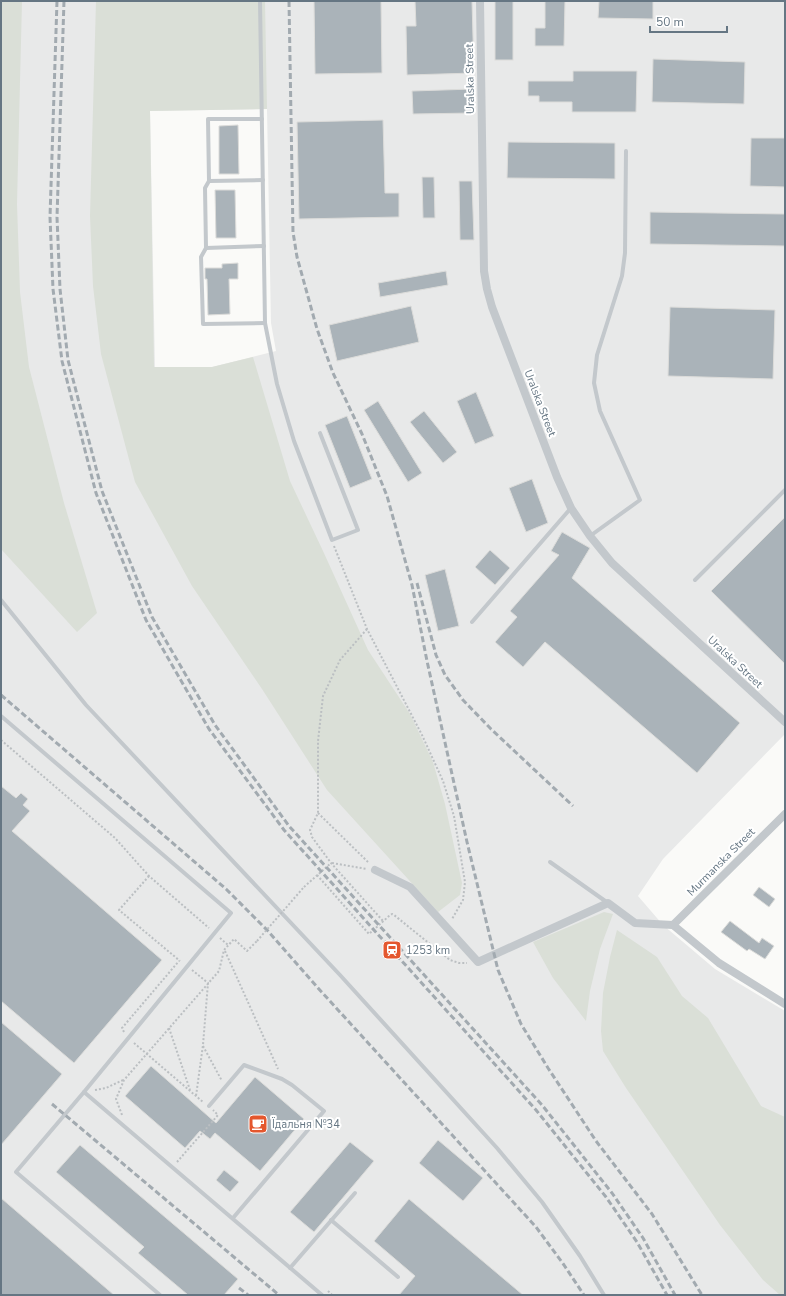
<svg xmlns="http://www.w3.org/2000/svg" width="786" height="1296" font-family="'Nunito Sans',sans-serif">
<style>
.built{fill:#e8e9e9;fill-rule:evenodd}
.green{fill:#dadfd7}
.building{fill:#aab3b9;stroke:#dcdcda}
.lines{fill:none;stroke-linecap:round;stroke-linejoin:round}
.path{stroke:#bbbfc2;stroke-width:2;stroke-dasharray:2 2;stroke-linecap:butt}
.lane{stroke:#c3c8cc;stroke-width:4}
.street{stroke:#c3c8cc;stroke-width:8}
.rail{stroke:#a2aab0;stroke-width:3;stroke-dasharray:6 3;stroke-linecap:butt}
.path-bridge{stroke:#bbbfc2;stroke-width:2;stroke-dasharray:2 2;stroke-linecap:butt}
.labels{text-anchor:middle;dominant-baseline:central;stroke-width:4;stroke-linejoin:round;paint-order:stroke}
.street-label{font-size:11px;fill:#657683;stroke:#fff}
.poi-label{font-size:11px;fill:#657683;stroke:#fff;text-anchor:start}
</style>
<rect width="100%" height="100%" fill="#fafaf8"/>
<path class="built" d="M1 1H785V734L663 859 638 896 663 925 715 969 785 1011V1295H1ZM267 109 271 323 276 351 212 367 155 368 150 111Z"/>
<g class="green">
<polygon points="1,1 22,1 17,204 20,292 29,367 64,503 97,613 77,632 1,549"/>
<polygon points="96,1 265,1 267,109 150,111 154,367 212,367 253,357 290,481 323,551 368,650 410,714 433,762 445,804 462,883 460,895 438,912 327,790 262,689 192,586 135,482 101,354 93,286 90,216"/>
<polygon points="604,912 613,914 600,949 590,991 586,1021 553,978 533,942"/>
<polygon points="617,930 657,957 682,996 708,1018 761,1106 785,1117 785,1295 780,1295 763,1280 720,1225 626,1088 603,1051 601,1031 603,993 610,957"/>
</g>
<g class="building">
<polygon points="314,1 381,1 382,73 315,74"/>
<polygon points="415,1 472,1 474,73 407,75 406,26 416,26"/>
<rect x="495" y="1" width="18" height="59"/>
<polygon points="545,1 565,1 564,46 535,46 535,28 545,28"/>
<polygon points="599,1 653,1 653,19 598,18"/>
<polygon points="653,59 745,62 744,104 652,102"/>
<polygon points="573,71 637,71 636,112 572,112 572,102 539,102 539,96 528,96 528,81 573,81"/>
<polygon points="473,89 473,113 413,114 412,91"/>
<polygon points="383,120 385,193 399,193 399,217 299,219 297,122"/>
<polygon points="238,125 239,174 219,174 219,126"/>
<polygon points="751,138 785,138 785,187 750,186"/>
<polygon points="508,142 615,143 615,179 507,178"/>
<polygon points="422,177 434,177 435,218 423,218"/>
<polygon points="459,181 472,181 474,240 460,240"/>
<polygon points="215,190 235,190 236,238 216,238"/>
<polygon points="650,212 785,214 785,246 650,244"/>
<polygon points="238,263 238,279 229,279 230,314 208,315 207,279 205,279 205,268 222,268 222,264"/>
<polygon points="446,271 448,285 380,297 378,283"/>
<polygon points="411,306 419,342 337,361 329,325"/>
<polygon points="670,307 775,310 773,379 668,376"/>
<polygon points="476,392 494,436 475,444 457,401"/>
<polygon points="378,401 422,473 408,482 364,410"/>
<polygon points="424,411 457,452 443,463 410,422"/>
<polygon points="347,416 372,479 350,488 325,425"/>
<polygon points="532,479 548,523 526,532 509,488"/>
<polygon points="785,517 785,664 711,591"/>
<polygon points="562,532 590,548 572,578 740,723 697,773 545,642 523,667 495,642 517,617 510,611 559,555 551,551"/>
<polygon points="490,550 510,568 495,585 475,567"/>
<polygon points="445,569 459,626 438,631 425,575"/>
<polygon points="1,786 16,798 21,793 28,799 23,805 30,811 12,831 162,960 74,1063 1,1001"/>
<polygon points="759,887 775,899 769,907 753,895"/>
<polygon points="730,921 759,943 762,938 774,946 765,959 749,949 747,951 721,932"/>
<polygon points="1,1022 62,1074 1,1145"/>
<polygon points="151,1066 216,1123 255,1077 304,1119 260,1171 215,1133 210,1139 200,1131 185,1148 125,1096"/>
<polygon points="438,1140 483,1178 463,1201 419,1163"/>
<polygon points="350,1142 374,1161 314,1232 290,1212"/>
<polygon points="80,1145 238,1279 224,1295 188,1295 138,1253 144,1247 56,1172"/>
<polygon points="224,1170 239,1182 230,1192 216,1180"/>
<polygon points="1,1198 114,1295 1,1295"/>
<polygon points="409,1199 523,1295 399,1295 415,1276 374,1241"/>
</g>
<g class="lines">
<g class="path">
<polyline points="334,546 367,629 422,735 443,781 454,816 465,882 463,900 452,919"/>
<polyline points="367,629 340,660 323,696 318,741 318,813 310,830 312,837 331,863 383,921"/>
<polyline points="1,740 115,838 149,876 209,928"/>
<polyline points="318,813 369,863"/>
<polyline points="332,863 367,869"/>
<polyline points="317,875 369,934 389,916 392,914 394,915 450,960 459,963 467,963"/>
<polyline points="149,876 119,910 180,961"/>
<polyline points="304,887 331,863"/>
<polyline points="220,938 228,945"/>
<polyline points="225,951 278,1069"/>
<polyline points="192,970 208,983 203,1045 196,1096"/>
<polyline points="169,1028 190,1090"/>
<polyline points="124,1032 122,1028 179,961"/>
<polyline points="134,1043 203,1102"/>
<polyline points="203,1046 222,1081"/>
<polyline points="95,1090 106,1088 123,1080"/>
<polyline points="122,1115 116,1099 124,1080 219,971 224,950 234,939 247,951 257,941"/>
<polyline points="177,1162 218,1115 213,1110"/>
<polyline points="328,1291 332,1295"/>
</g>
<g class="lane">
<polyline points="260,1 265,323 277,384 294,441 332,540 358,530 320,433"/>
<polyline points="262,119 208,119 209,181 205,188 206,248 201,257 203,324 265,323"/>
<polyline points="209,181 263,180"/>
<polyline points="206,248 264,246"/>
<polyline points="590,536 640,500 600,411 594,383 597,355 622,276 625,253 626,151"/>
<polyline points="695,580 785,490"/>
<polyline points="1,600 86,705 340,975 497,1148 542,1202 580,1256 604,1295"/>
<polyline points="472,622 571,508"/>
<polyline points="1,716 231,913 84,1092 16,1172 160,1295"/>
<polyline points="550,862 608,903"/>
<polyline points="84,1092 322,1295"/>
<polyline points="209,1106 244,1065 282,1079 292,1085 324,1111 233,1218"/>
<polyline points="331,1220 398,1277"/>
<polyline points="290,1268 355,1193"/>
</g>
<g class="street">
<polyline points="480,1 484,271 487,289 492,307 557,477 571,508 590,536 612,563 785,722"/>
<polyline points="375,870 410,887 478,962 608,903 635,923 673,925"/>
<polyline points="673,925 785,814"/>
<polyline points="673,925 719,963 785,1004"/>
</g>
<g class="rail">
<polyline points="57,1 50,217 53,289 62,361 96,493 146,620 209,729 284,830 536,1110 606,1197 637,1242 667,1295"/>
<polyline points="64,1 57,217 60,289 68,360 102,491 152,617 215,725 289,826 542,1105 612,1193 643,1238 675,1295"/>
<polyline points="289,1 293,232 297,257 317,329 333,373 362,434 387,496 412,585 427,661 467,842 498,970 521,1024 548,1068 596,1141 652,1214 702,1295"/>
<polyline points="417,583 436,655 445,675 463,700 491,729 573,806"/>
<polyline points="1,695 226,889 268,931 318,988 536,1227 564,1265 584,1295"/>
<polyline points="52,1104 279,1295"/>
<polyline points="239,1288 248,1295"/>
</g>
<polyline class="path-bridge" points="257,941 304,887"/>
</g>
<defs>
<symbol id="station-square" viewBox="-11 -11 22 22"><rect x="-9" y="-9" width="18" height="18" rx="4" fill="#e4572e" stroke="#fff"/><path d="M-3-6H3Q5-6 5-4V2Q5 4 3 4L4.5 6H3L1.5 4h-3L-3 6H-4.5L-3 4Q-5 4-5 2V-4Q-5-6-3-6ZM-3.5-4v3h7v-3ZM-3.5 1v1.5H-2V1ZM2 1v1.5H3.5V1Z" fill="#fff"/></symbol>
<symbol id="cafe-square" viewBox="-11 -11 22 22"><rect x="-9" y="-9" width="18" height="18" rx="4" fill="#e4572e" stroke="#fff"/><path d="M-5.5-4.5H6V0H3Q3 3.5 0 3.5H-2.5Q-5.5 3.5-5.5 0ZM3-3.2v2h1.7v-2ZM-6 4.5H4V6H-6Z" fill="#fff"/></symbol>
</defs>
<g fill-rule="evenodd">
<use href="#station-square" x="381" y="939" width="22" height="22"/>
<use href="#cafe-square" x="247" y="1113" width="22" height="22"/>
</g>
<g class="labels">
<g class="street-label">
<text transform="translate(470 79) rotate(-91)">Uralska Street</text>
<text transform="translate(540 403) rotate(69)">Uralska Street</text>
<text transform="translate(735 662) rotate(43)">Uralska Street</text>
<text transform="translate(721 862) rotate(-45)">Murmanska Street</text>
</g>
<g class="poi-label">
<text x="406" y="950">1253 km</text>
<text x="272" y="1124">Їдальня №34</text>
</g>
</g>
<rect width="786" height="1296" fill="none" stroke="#657683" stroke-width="4"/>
<path d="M650 26v6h77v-6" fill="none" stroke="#657683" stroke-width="2"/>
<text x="656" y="26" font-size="12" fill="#657683" stroke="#ffffff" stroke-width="3" paint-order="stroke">50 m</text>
</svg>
